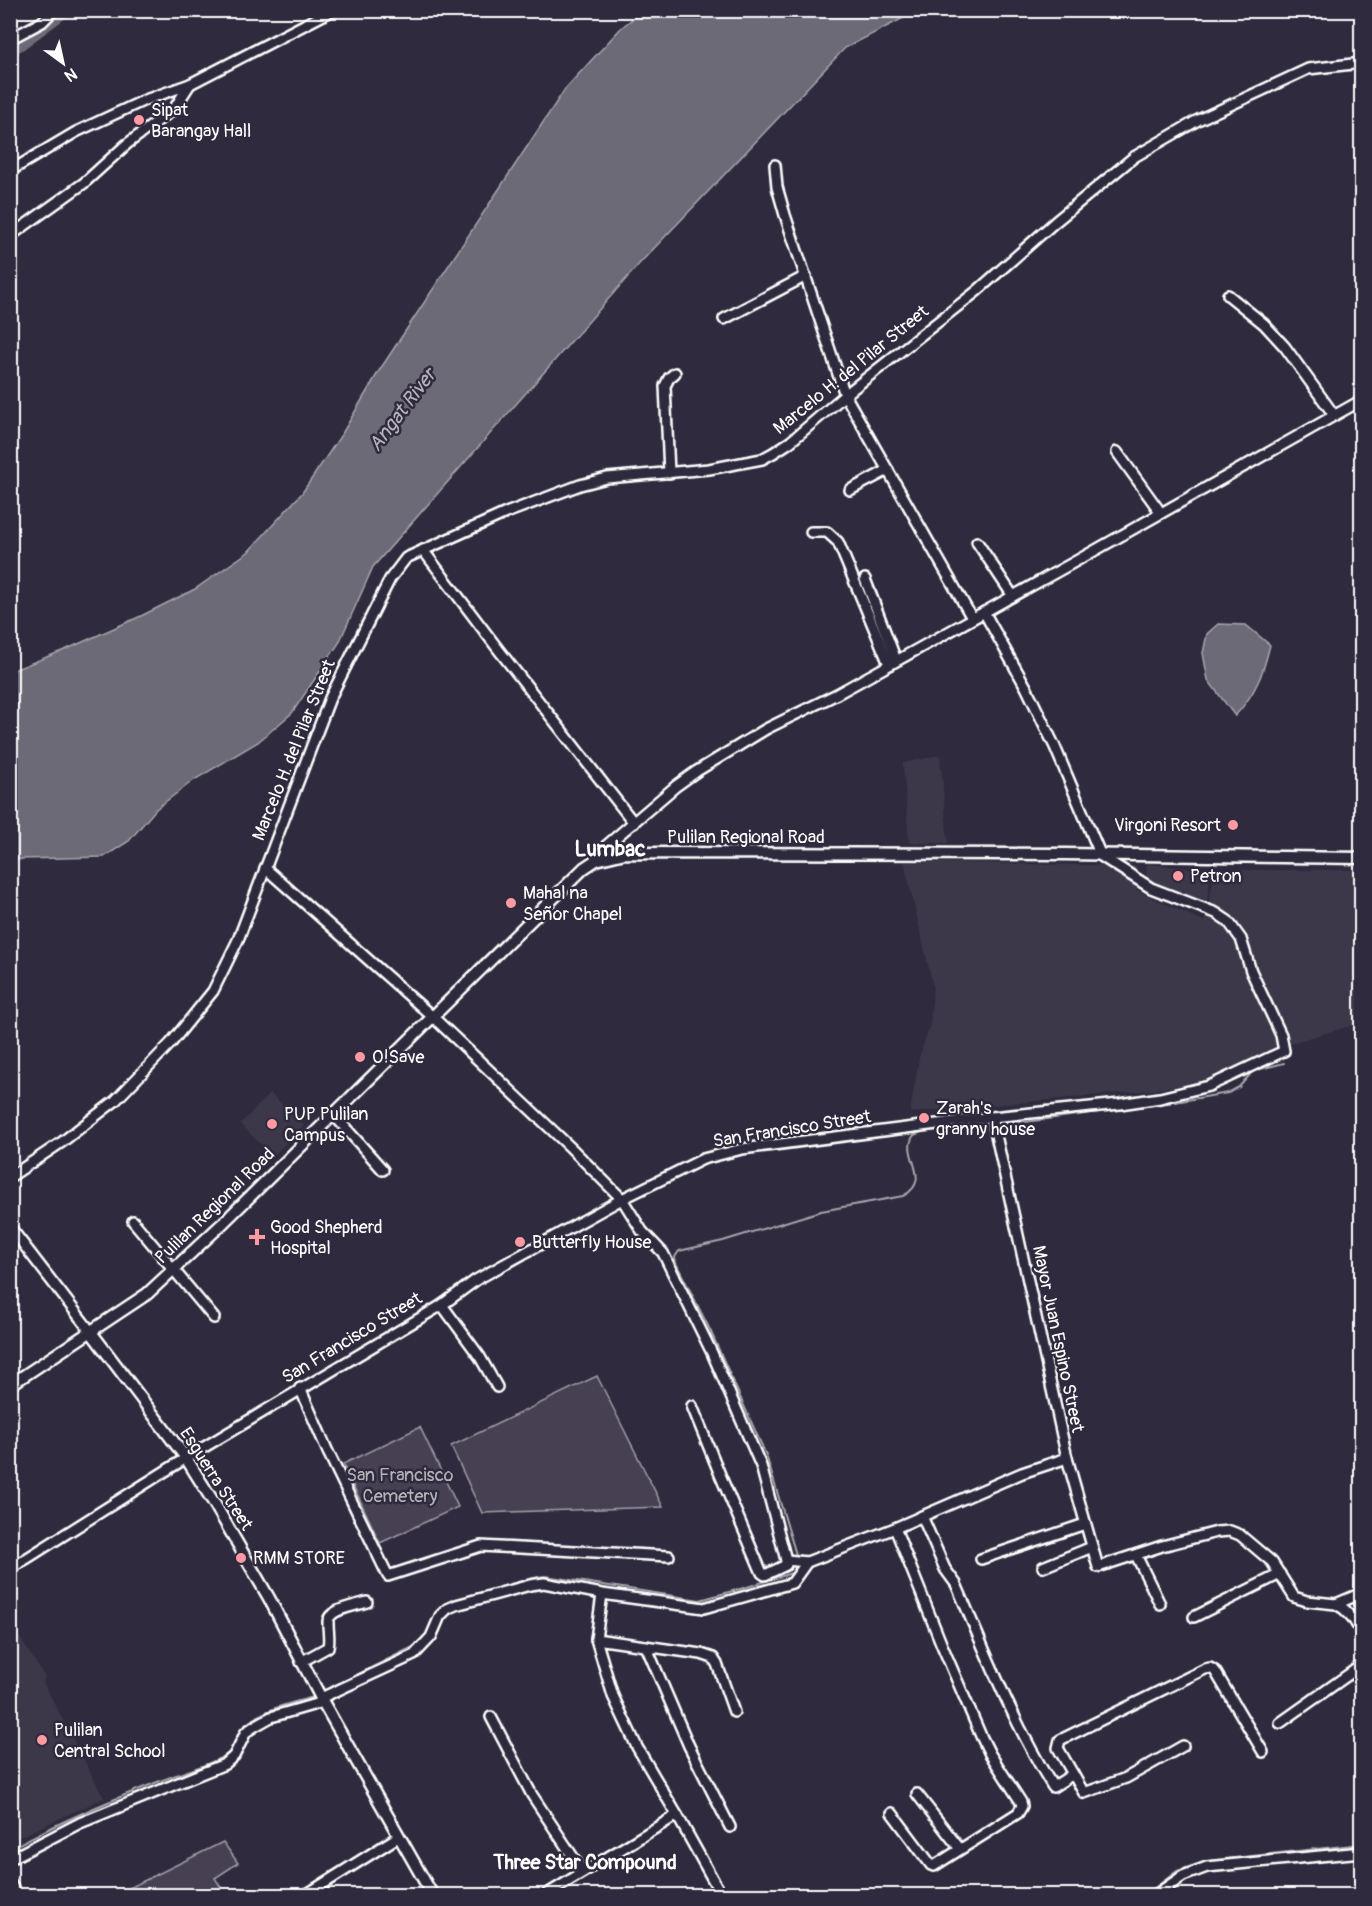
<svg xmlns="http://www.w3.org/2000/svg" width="1372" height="1906" font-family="Pangolin,sans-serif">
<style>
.built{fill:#3c3749}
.green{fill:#464152;stroke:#a2a0a8;stroke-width:1.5}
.water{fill:#6d6a77;stroke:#a7a6ad;stroke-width:1.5}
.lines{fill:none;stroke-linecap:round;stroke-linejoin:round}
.stream{stroke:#a7a6ad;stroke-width:2}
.river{stroke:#6d6a77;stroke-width:15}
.minor-casing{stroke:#fff;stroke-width:14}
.major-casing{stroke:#fff;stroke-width:15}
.minor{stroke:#2f2a3d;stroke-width:9}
.major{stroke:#2f2a3d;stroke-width:10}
.poi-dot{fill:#ff9aa2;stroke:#2f2a3d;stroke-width:2}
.labels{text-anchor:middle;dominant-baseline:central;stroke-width:5;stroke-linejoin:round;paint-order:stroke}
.poi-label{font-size:18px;fill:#fff;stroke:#2f2a3d;text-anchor:start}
.street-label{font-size:18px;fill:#fff;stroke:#2f2a3d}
.park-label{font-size:18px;fill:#b5b3ba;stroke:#2f2a3d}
.water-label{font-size:20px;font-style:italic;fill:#b6b4bb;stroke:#2f2a3d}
.neighbourhood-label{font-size:20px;font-weight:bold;fill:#fff;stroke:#2f2a3d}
.quarter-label{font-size:21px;font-weight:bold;fill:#fff;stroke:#2f2a3d}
</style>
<rect width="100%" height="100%" fill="#2f2a3d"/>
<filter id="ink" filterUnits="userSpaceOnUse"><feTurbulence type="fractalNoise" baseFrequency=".0167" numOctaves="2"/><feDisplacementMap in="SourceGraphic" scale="12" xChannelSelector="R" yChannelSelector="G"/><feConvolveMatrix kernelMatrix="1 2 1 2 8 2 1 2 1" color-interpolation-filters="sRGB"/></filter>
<g filter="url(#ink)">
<g class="built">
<polygon points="940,755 948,843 909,843 903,763"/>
<polygon points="904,862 1137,866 1136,890 1205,922 1215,870 1361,870 1361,1023 1291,1043 1210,1080 1153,1090 910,1113 919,1058 930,1024 933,986"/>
<polygon points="1147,864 1211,870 1207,902 1146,883"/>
<polygon points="270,1093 304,1125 273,1156 240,1124"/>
<polygon points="11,1624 45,1677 43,1682 104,1798 11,1841"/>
</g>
<g class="green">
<polygon points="597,1376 663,1507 482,1513 451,1446"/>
<polygon points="420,1427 458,1507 380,1543 343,1464"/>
<polygon points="223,1842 238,1863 215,1878 226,1895 115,1895"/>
</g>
<g class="water">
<polygon points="642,11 917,11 845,48 640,263 373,567 339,643 292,713 258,742 194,780 156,809 129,841 104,857 22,859 11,861 11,671 67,649 141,616 195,589 248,552 302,493 343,432 379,371 565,89 621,28"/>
<path d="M1218 624 1246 625 1270 645C1263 674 1256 693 1235 716L1208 680 1203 653 1207 634Z"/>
</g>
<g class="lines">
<g class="stream">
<polyline points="1175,1102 1228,1093 1239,1087 1253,1071 1284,1063"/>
<polyline points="1157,1104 1170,1103"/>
<polyline points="1141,1106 1154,1105"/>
<polyline points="1003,1125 1136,1107"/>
<path d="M797 1558 766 1455 710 1330 676 1263 675 1257 679 1251 723 1241 821 1211 903 1196C935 1179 899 1155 914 1135L924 1131 986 1126"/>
<polyline points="444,1604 538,1577 545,1576 700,1600 747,1587 795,1572"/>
<polyline points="330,1688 419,1644"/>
<path d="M245 1725C264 1709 290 1703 314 1697"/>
<path d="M10 1849C58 1822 109 1801 160 1781 182 1772 214 1764 232 1751"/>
<polyline points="1144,1896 1177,1871 1207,1861 1362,1844"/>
</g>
<polyline class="river" points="10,48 18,44 64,10"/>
<defs>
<g id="minor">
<polyline points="10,39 42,22 54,10"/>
<polyline points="775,165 777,187 785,215 845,395 972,618"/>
<polyline points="10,171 76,132 145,100 190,84 333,10"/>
<polyline points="10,236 84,183 127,144 174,109 190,84"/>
<polyline points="1228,295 1264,324 1285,347 1334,415"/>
<polyline points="724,319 806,276"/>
<polyline points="1117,452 1161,513"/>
<polyline points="669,473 665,386 669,378 675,373"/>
<polyline points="850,490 888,470"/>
<polyline points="811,532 827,532 838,542 889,664"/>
<polyline points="977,542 1013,596"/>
<polyline points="423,550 498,649 634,823"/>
<polyline points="865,579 896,660"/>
<polyline points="596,860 600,851 676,786 697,771 766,729 837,694 1078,560 1362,400"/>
<polyline points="265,868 434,1018 571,1148 622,1199 642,1231 663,1253 712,1353 761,1466 786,1560 786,1565 765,1575 762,1573 721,1477 692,1406"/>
<polyline points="334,1115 383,1170"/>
<polyline points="992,1117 1067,1458 1098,1567 1162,1546 1217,1532 1230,1531 1240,1535 1272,1562 1294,1597 1307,1601 1336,1604 1344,1609 1352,1617 1362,1633"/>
<polyline points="10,1177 62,1142 115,1101 171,1043 213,991 238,940 330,698 390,579 406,558 506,513 580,485 607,478 709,469 762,459 773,453 790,442 845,395 977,291 1055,222 1134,157 1198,120 1308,69 1362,63"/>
<polyline points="133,1221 214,1318"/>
<polyline points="10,1227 91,1332"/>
<polyline points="442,1305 480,1357 497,1387"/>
<polyline points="300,1388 328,1452 388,1576 481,1546 669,1556"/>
<path d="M922 1516 945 1569 956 1584C986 1653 1013 1723 1053 1787L1073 1774 1084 1793 1126 1778 1183 1746"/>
<polyline points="1136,1555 1160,1604"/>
<polyline points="981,1559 1085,1524"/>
<polyline points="786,1560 807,1562 895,1528 1022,1473 1067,1458"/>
<polyline points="1043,1567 1092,1547"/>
<polyline points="10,1569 186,1458 442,1305 476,1280 622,1199 703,1159 742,1149 992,1117 1120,1104 1160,1098 1209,1086 1284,1051 1281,1035 1251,971 1241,939 1228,921 1216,913 1151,888 1101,856 1055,747 1026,687 984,612"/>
<polyline points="602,1594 596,1639 613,1696 637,1747 677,1815 722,1896"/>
<polyline points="1336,1604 1362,1593"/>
<polyline points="1194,1617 1280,1574"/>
<polyline points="596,1639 701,1654 713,1658 717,1664 734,1712"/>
<polyline points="646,1646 689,1746 730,1827"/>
<path d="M301 1662 328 1647C330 1639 328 1632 328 1623 327 1609 356 1606 367 1602"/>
<polyline points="321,1698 414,1655 431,1637 440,1616 447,1609 456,1605 530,1585 544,1583 602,1594 704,1608 792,1583 807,1562"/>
<polyline points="491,1717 532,1795 583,1872"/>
<polyline points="1280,1723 1362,1665"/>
<polyline points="1073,1774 1058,1748 1060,1740 1205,1669 1210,1668 1215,1671 1263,1752"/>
<polyline points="917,1794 960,1849"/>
<polyline points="892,1813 931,1865 934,1866 1018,1813 1022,1806 1021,1802 990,1754 981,1736 941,1643 895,1528"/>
<polyline points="10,1859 80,1823 225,1764 234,1756 246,1732 255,1726 271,1717 323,1702"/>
<polyline points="10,1882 17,1896"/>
<polyline points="304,1896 398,1837"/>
<polyline points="544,1896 677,1815"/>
<polyline points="1154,1896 1183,1876 1207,1867 1362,1852"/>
</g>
<g id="major">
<polyline points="91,1332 186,1458 214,1503 269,1598 323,1702 433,1896"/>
<polyline points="10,1385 147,1294 221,1225 584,868 596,860 625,853 1065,854 1362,858"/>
</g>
</defs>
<use href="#minor" class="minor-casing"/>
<use href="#major" class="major-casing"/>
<use href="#minor" class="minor"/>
<use href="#major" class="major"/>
</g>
</g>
<g class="poi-dot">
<circle cx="139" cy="120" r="6"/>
<circle cx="1233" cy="825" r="6"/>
<circle cx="1178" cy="876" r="6"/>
<circle cx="511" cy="903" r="6"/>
<circle cx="360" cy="1057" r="6"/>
<circle cx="924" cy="1118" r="6"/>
<circle cx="272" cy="1124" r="6"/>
<path d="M254 1228h6v6h6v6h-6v6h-6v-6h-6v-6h6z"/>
<circle cx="520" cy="1242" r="6"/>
<circle cx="241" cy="1558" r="6"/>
<circle cx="42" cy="1740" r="6"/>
</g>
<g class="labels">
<g class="poi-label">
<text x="151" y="110">Sipat<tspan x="151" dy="21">Barangay Hall</tspan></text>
<text x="1221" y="825" text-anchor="end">Virgoni Resort</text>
<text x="1190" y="876">Petron</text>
<text x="523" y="893">Mahal na<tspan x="523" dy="21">Señor Chapel</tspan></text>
<text x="372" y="1057">O!Save</text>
<text x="936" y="1108">Zarah's<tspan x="936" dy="21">granny house</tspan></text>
<text x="284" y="1114">PUP Pulilan<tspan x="284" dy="21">Campus</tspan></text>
<text x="270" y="1227">Good Shepherd<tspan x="270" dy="21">Hospital</tspan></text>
<text x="532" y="1242">Butterfly House</text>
<text x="253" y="1558">RMM STORE</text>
<text x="54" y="1730">Pulilan<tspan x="54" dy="21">Central School</tspan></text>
</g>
<g class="street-label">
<text transform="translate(851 370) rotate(-39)">Marcelo H. del Pilar Street</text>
<text transform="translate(294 750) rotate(-68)">Marcelo H. del Pilar Street</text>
<text x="746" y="837">Pulilan Regional Road</text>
<text transform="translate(792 1129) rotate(-9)">San Francisco Street</text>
<text transform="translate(215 1206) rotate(-44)">Pulilan Regional Road</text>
<text transform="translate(352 1338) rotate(-31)">San Francisco Street</text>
<text transform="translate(1058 1339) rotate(78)">Mayor Juan Espino Street</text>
<text transform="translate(216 1479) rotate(57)">Esguerra Street</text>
</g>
<g class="park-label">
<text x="400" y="1475">San Francisco<tspan x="400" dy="21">Cemetery</tspan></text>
</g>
<g class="water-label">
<text transform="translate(402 410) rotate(-53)">Angat River</text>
</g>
<g class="neighbourhood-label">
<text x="585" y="1862">Three Star Compound</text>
</g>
<g class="quarter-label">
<text x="610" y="849">Lumbac</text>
</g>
</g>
<rect width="1372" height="1906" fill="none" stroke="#2f2a3d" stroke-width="36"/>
<rect x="18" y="18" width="1336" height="1870" fill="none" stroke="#fff" stroke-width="2" filter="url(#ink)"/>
<g transform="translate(63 63) rotate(147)" stroke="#2f2a3d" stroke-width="4.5" paint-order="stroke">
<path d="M0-4.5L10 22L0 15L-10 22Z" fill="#ffffff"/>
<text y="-9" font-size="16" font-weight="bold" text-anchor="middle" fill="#ffffff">N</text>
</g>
</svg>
